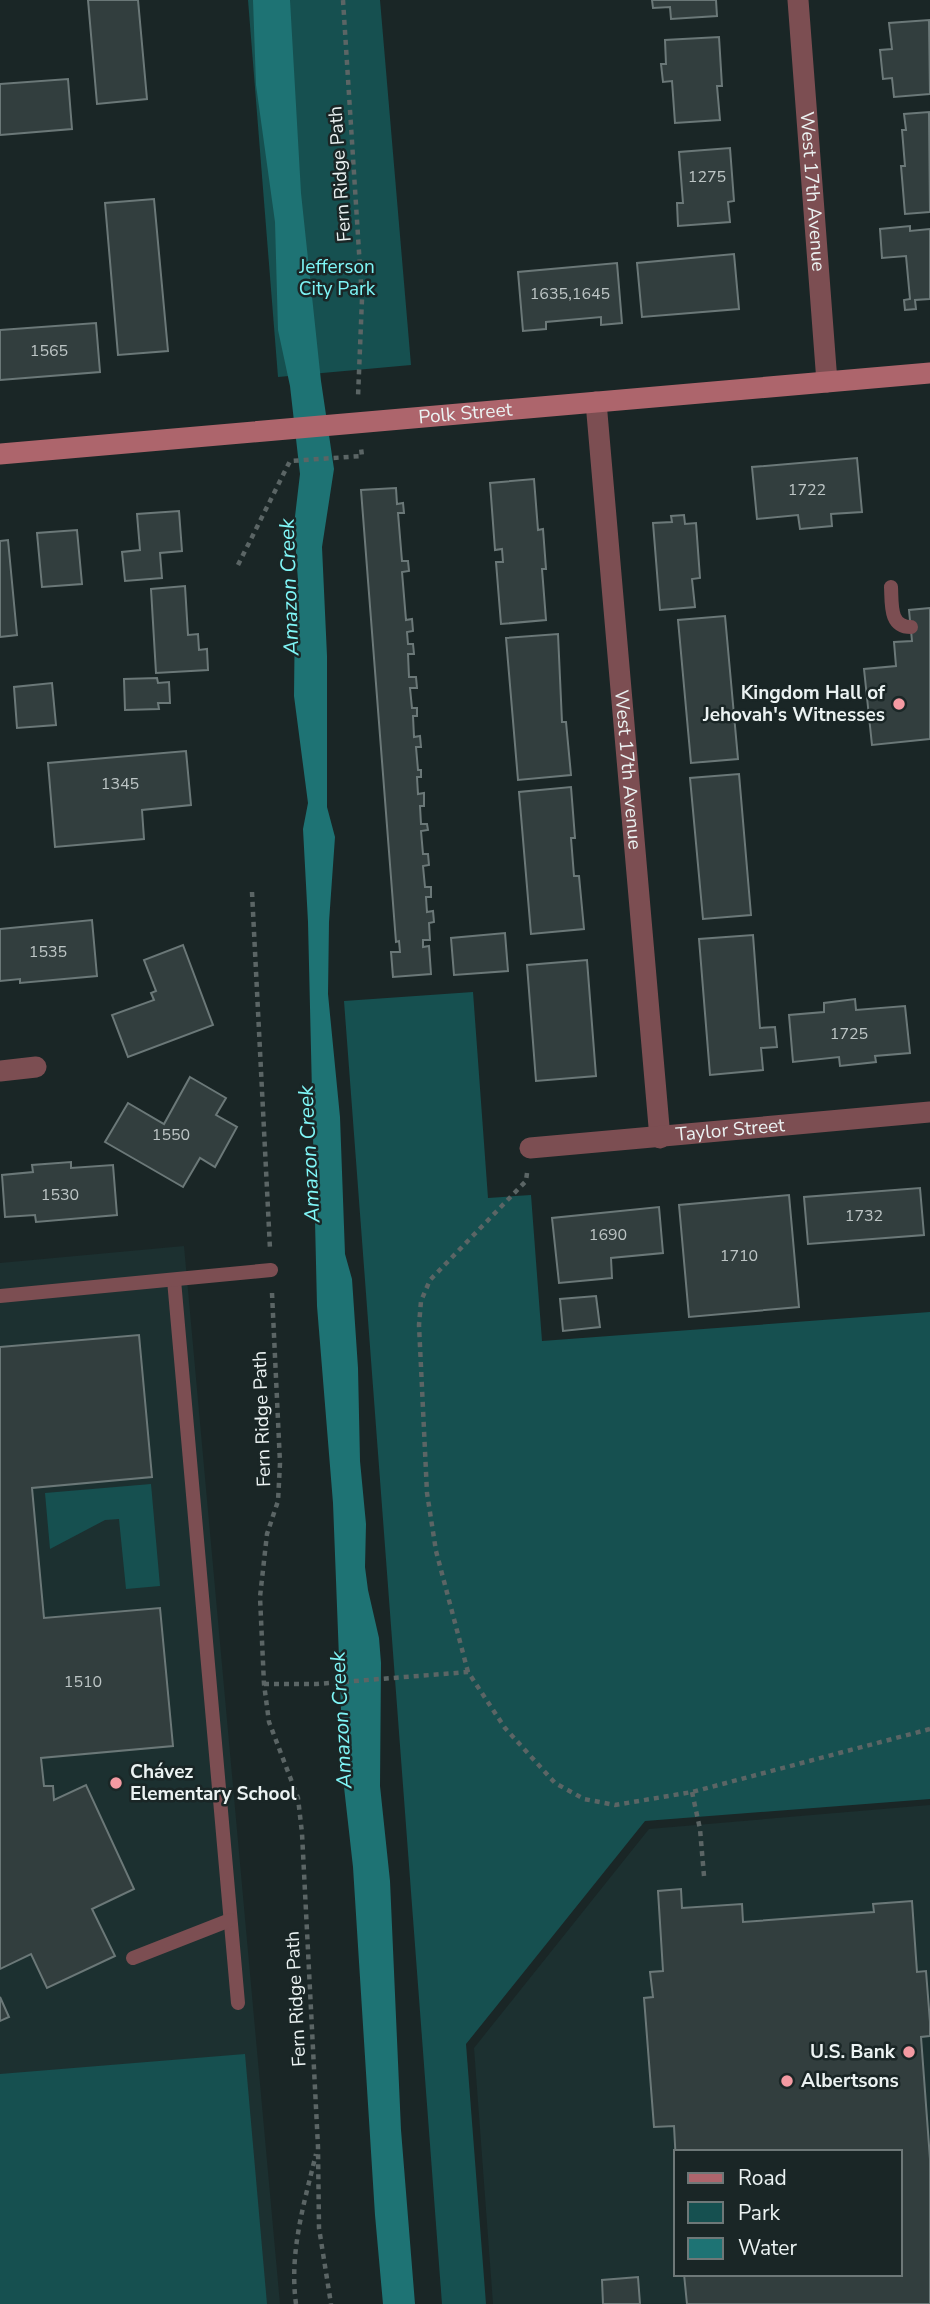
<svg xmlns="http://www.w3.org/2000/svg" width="930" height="2304" font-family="'Nunito Sans',sans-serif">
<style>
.built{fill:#1c3030;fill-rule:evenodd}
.green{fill:#165050}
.water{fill:#1e7374}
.building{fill:#323e3e;stroke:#6b7878;stroke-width:2}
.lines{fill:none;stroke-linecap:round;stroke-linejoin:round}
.path{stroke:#5b6565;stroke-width:4.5;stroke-dasharray:5 5;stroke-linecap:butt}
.lane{stroke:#7c4e52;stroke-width:14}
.street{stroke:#7c4e52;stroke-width:21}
.secondary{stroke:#ad656c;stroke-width:21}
.poi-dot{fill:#f49aa2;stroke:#1a2626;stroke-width:2.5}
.labels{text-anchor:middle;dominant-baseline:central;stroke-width:5;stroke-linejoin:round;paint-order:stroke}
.number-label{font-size:16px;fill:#bdc5c5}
.street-label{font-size:19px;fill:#ebf2f2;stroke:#1a2626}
.park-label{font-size:19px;fill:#7ef5f6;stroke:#1a2626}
.poi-label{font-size:19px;font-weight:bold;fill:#ebf2f2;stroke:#1a2626;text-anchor:end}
.water-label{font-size:21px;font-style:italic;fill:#80f7f8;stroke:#1a2626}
</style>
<rect width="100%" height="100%" fill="#1a2626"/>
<g class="built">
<polygon points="184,1246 280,2304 0,2304 0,1263"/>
<path d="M930 1805V2304H493L474 2048 649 1829ZM676 2152H900V2274H676Z"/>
</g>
<g class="green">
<polygon points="248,0 380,0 411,365 278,377"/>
<polygon points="473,992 488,1198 531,1195 542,1341 930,1312 930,1799 645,1821 466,2044 486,2304 442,2304 344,1001"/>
<polygon points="151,1484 160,1586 126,1589 119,1519 105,1520 50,1549 45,1493"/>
<polygon points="245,2054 267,2304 0,2304 0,2074"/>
</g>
<polygon class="water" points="253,0 290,0 301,193 321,381 334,469 322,547 327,656 327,807 335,837 329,922 328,994 340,1117 345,1254 352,1279 358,1368 360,1461 366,1524 365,1567 368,1590 379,1638 381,1663 380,1786 390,1881 401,2130 415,2304 383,2304 375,2215 353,1867 344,1787 333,1503 317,1306 308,922 303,829 308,803 294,696 295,605 298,581 294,525 300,474 290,386 278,330 275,222 256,85"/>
<g class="building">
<polygon points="88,0 138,0 147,99 97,104"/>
<polygon points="652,0 716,0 717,16 671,19 670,7 653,8"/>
<polygon points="929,20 930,94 894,97 892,78 883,79 880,50 892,49 889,23"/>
<polygon points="719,37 722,86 717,86 720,120 675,123 672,81 663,82 661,64 666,64 665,40"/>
<polygon points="68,79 72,129 0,135 0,84"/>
<polygon points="929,112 930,212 905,214 901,166 905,166 902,130 906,130 904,114"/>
<polygon points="730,148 734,201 728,202 730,222 678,226 677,203 683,203 679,152"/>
<polygon points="154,199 168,351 118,355 105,203"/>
<polygon points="910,226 910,231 930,229 930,299 915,300 916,309 905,310 904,300 910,299 906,256 882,258 880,229"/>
<polygon points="734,254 739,309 642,317 637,263"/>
<polygon points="617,263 622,323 601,325 601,317 546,322 546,329 523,331 518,272"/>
<polygon points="96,323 100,372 0,380 0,330"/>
<polygon points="857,458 862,512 831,514 832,526 800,529 798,515 757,519 752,467"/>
<polygon points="534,479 538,530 543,529 546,569 542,569 546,620 501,624 496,562 503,562 502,549 495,550 490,483"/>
<polygon points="396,488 397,504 403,503 404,513 398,513 402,561 408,561 409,571 402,572 406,620 412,619 413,631 407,632 408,644 413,644 414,654 408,654 409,677 416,677 417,688 410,688 412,708 417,708 417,716 413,716 414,737 420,736 421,747 416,747 418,770 421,770 421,777 417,777 418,794 424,793 424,806 420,806 421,824 427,824 428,830 421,831 423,854 428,854 429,865 423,866 425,887 431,887 431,897 426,897 427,912 433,911 434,922 429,923 430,940 423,940 423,947 429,946 431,974 393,977 391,952 400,952 399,941 396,942 361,490"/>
<polygon points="179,511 182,551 160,553 162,578 125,581 122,552 140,550 137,514"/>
<polygon points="684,515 685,524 696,523 700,578 692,579 695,607 660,610 653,523 672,522 671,516"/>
<polygon points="77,530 82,584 42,587 37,533"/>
<polygon points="8,540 17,635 0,637 0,541"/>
<polygon points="185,586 188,635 198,634 199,650 207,649 208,670 156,673 151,589"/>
<polygon points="930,608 930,739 872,745 864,669 896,666 894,642 912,641 909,610"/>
<polygon points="725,616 738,759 691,763 678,620"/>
<polygon points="558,634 562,722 566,722 571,775 518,780 506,638"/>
<polygon points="157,678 158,683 169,682 170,703 158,703 159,709 125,710 124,679"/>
<polygon points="52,683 56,725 17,728 14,687"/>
<polygon points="186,751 191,805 142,810 144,839 55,847 48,763"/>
<polygon points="739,774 751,915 703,919 690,778"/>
<polygon points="571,787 575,838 571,838 574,876 579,876 584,929 531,934 519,792"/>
<polygon points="92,920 97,976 20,983 20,979 0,981 0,929"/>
<polygon points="505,933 508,971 454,975 451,938"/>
<polygon points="753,935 760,1028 775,1027 777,1047 761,1048 763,1070 710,1075 699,939"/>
<polygon points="183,945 213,1025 128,1057 112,1015 154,1000 151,993 156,991 144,960"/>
<polygon points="587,960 596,1076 536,1081 527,965"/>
<polygon points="855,999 856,1010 905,1006 910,1053 875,1056 876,1062 840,1066 839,1057 793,1062 789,1015 824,1012 824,1003"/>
<polygon points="190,1077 226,1098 216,1115 237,1127 215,1167 200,1158 183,1187 105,1142 128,1103 164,1124"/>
<polygon points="71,1162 71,1168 113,1165 117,1215 36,1222 35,1215 5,1217 2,1175 33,1172 32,1165"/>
<polygon points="920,1188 924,1235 808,1244 804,1197"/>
<polygon points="789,1195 799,1307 689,1317 679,1205"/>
<polygon points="659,1207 663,1253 611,1258 612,1278 559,1283 552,1218"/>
<polygon points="596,1296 600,1327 563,1331 560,1299"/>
<polygon points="139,1335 152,1477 32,1488 44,1618 160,1608 173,1746 41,1758 44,1786 53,1786 54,1800 86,1785 134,1889 92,1909 115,1956 47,1988 31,1954 0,1969 0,1347"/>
<polygon points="681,1889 682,1908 742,1904 743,1922 874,1912 873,1904 912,1901 917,1972 926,1971 930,2022 930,2036 921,2037 930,2159 930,2304 687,2304 684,2274 900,2274 900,2152 676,2152 676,2163 674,2126 654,2127 644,1998 653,1997 650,1972 663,1971 658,1891"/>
<polygon points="0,1997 9,2017 0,2021"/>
<polygon points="638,2277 640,2304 603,2304 602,2280"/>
</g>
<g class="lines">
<g class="path">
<polyline points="343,0 362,299 358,397"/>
<polyline points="238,565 290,461 362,456 361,448"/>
<polyline points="252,892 270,1249"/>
<polyline points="272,1293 280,1463 278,1501 267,1534 260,1597 264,1684 269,1722 298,1798 302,1833 318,2147 319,2228 331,2304"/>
<polyline points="468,1672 436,1551 427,1493 419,1325 421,1301 430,1280 526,1181 527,1173"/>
<polyline points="264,1684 317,1684 468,1672 505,1728 555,1783 584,1799 615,1805 692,1792 930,1729"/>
<polyline points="692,1792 700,1829 704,1876"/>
<path d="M296 2304C289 2252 304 2204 316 2154"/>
</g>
<g class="lane">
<path d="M891 587C892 604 889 627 911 627"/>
<polyline points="174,1280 238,2003"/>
<polyline points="0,1296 271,1270"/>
<polyline points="133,1958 230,1920"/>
</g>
<g class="street">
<path id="s1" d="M798 0 827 382"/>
<path id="s2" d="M596 402 660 1138"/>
<polyline points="0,1071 36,1067"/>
<path id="s3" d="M530 1148 930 1112"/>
</g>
<path class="secondary" id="s4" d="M0 454 930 373"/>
</g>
<g class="poi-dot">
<circle cx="899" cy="704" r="7"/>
<circle cx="116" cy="1783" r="7"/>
<circle cx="909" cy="2052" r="7"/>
<circle cx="787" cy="2081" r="7"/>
</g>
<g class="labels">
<g class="number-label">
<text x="707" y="177">1275</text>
<text x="570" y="294">1635,1645</text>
<text x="49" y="351">1565</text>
<text x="807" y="490">1722</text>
<text x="120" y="784">1345</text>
<text x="48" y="952">1535</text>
<text x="849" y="1034">1725</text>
<text x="171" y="1135">1550</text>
<text x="60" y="1195">1530</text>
<text x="864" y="1216">1732</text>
<text x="608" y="1235">1690</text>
<text x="739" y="1256">1710</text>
<text x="83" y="1682">1510</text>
</g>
<g class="street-label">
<text transform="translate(340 174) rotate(-94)">Fern Ridge Path</text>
<text stroke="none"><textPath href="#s1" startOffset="192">West 17th Avenue</textPath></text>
<text stroke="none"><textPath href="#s4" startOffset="467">Polk Street</textPath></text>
<text stroke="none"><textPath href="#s2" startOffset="369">West 17th Avenue</textPath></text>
<text stroke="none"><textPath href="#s3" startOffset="201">Taylor Street</textPath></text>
<text transform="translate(262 1419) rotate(-92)">Fern Ridge Path</text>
<text transform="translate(296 1999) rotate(-93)">Fern Ridge Path</text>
</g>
<g class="park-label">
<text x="337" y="267">Jefferson<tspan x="337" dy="22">City Park</tspan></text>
</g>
<g class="poi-label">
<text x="885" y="693">Kingdom Hall of<tspan x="885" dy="22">Jehovah's Witnesses</tspan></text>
<text x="130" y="1772" text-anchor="start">Chávez<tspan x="130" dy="22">Elementary School</tspan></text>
<text x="895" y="2052">U.S. Bank</text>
<text x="801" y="2081" text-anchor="start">Albertsons</text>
</g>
<g class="water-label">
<text transform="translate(289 587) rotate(-92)">Amazon Creek</text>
<text transform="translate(309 1154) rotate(-93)">Amazon Creek</text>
<text transform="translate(341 1720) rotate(-93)">Amazon Creek</text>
</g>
</g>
<rect x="674" y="2150" width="228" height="126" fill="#1a2626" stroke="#6e7878" stroke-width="2"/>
<rect x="688" y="2173" width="35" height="10" fill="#ad656c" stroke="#6e7878" stroke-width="2"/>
<text x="738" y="2185" font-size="21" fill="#ebf2f2">Road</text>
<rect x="688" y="2202" width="35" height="21" fill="#165050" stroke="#6e7878" stroke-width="2"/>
<text x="738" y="2220" font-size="21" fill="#ebf2f2">Park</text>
<rect x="688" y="2238" width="35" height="21" fill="#1e7374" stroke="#6e7878" stroke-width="2"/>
<text x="738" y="2255" font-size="21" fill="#ebf2f2">Water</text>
</svg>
